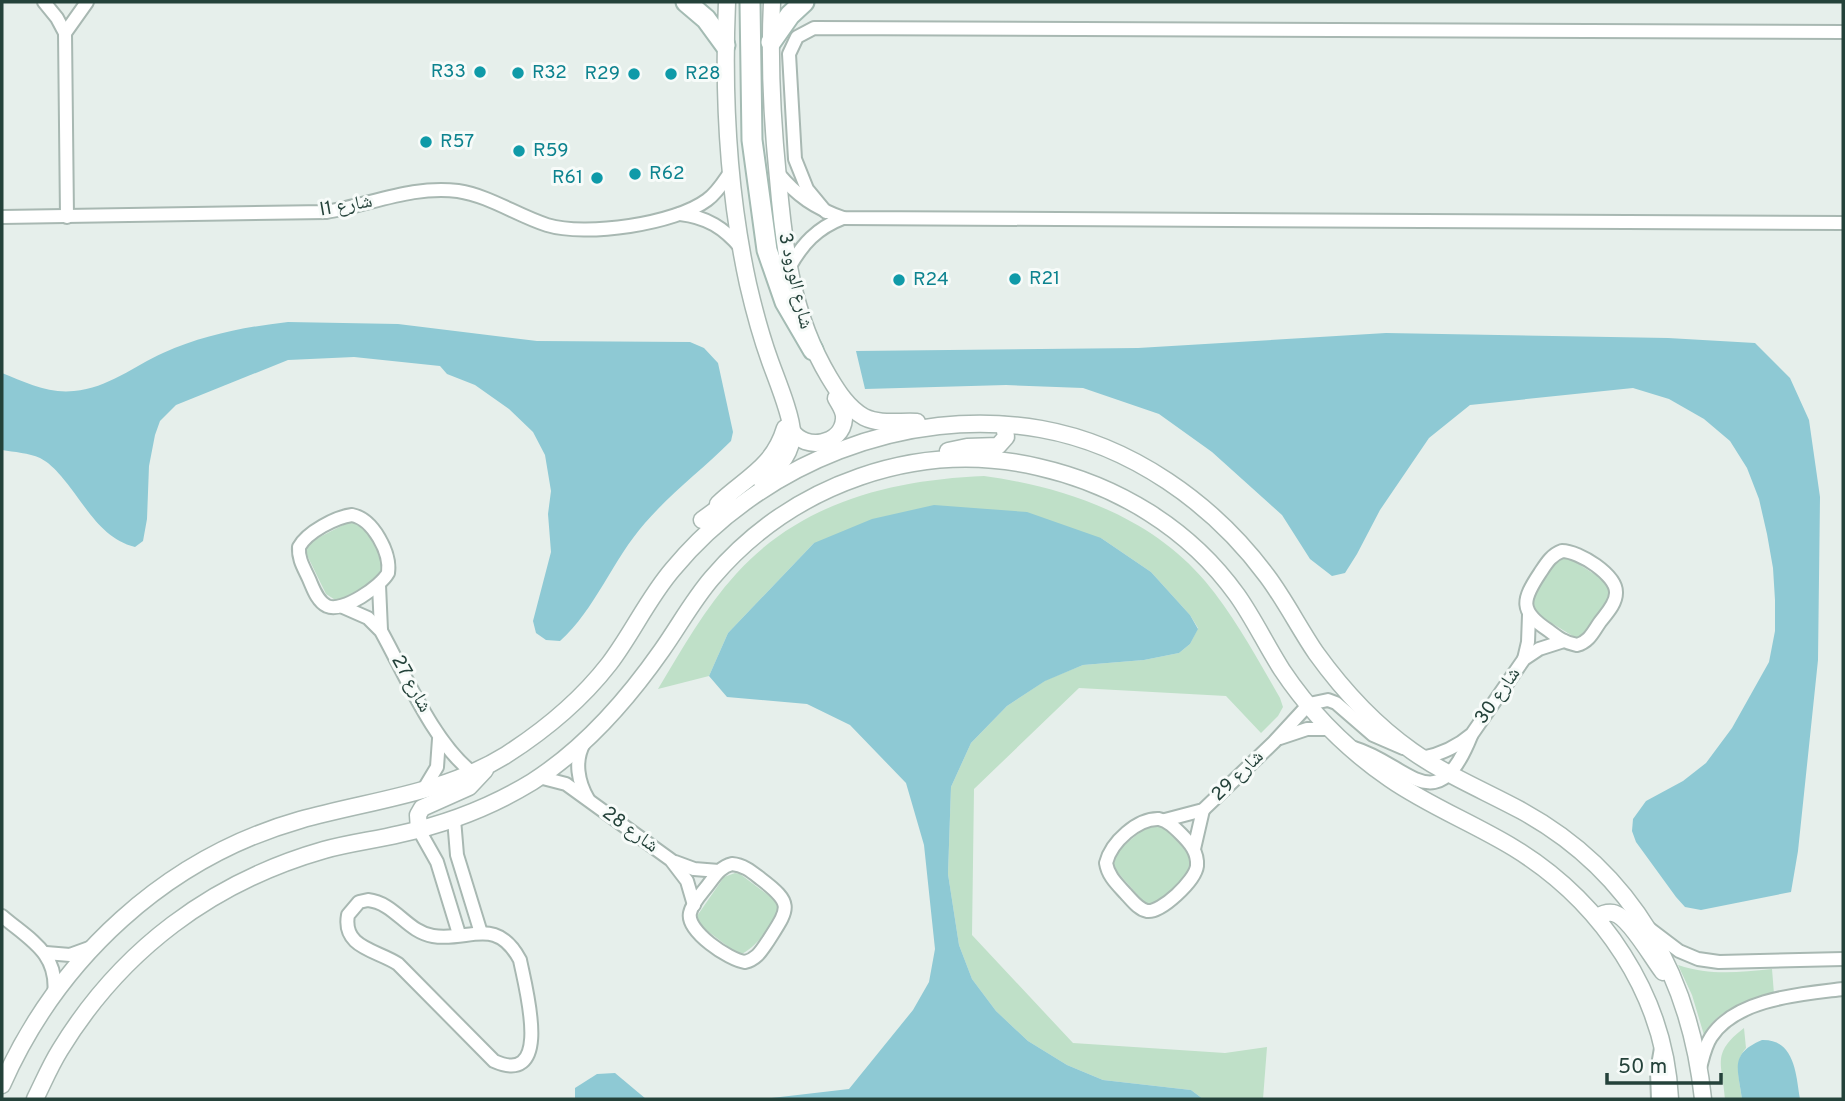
<svg xmlns="http://www.w3.org/2000/svg" width="1845" height="1101" font-family="Overpass,'Noto Naskh Arabic',sans-serif">
<style>
.green{fill:#bfe0c8}
.water{fill:#8ec9d4}
.lines{fill:none;stroke-linecap:round;stroke-linejoin:round}
.minor-casing{stroke:#a8b8b2;stroke-width:16}
.tertiary-casing{stroke:#a8b8b2;stroke-width:19}
.secondary-casing{stroke:#a4bbb3;stroke-width:23}
.minor{stroke:#fff;stroke-width:12}
.tertiary{stroke:#fff;stroke-width:16}
.secondary{stroke:#fff;stroke-width:19}
.culture-dot{fill:#0f9aa8;stroke:#f7fbf9;stroke-width:2.5}
.labels{text-anchor:middle;dominant-baseline:central;stroke-width:6;stroke-linejoin:round;paint-order:stroke}
.culture-label{font-size:19px;fill:#0d838f;stroke:#f7fbf9;text-anchor:start}
.street-label{font-size:19px;fill:#24423a;stroke:#f7fbf9}
</style>
<rect width="100%" height="100%" fill="#e6efeb"/>
<g class="green">
<path d="M984 476C1065 487 1150 516 1205 581 1235 617 1257 658 1280 698L1283 707 1278 716 1261 733 1226 696 1079 688 974 789 972 935 1073 1043 1225 1053 1267 1047 1263 1099H1203L1191 1090 1103 1080 1067 1065 1028 1041 996 1011 972 979 959 945 948 874 951 787 971 743 1007 706 1046 680 1083 665 1144 660 1179 653 1190 644 1198 628 1190 615 1151 572 1101 538 814 543 728 633 709 676 658 689C682 649 705 608 736 574 801 502 891 480 984 476Z"/>
<path d="M349 522C369 522 377 550 385 566L378 581 337 601 326 594 305 551 307 545 312 541Z"/>
<polygon points="1566,556 1605,581 1611,592 1610,598 1586,634 1576,638 1535,613 1532,608 1532,597 1555,560"/>
<polygon points="1152,822 1163,826 1192,857 1191,873 1159,903 1147,904 1142,900 1112,866 1115,853"/>
<path d="M735 873 740 874 776 901C778 905 780 906 779 912 777 922 751 952 741 954L735 952 701 926 697 916 724 877Z"/>
<path d="M1678 965C1712 976 1738 972 1772 969L1774 994C1746 1003 1718 1007 1704 1035L1692 995Z"/>
<path d="M1744 1028 1746 1048C1733 1062 1740 1082 1742 1099H1725C1723 1064 1710 1054 1744 1028Z"/>
</g>
<g class="water">
<path d="M288 322 398 324 537 341 690 342 704 348 718 363 733 432 731 441C703 469 671 493 645 523 613 559 595 610 560 641L546 640 536 633 533 621 551 552 548 514 551 491 545 455 533 432 509 409 475 385 447 374 440 366 354 357 288 360 176 405 160 421 155 435 149 466 147 519 143 541 135 547C99 538 84 502 61 476 55 469 48 462 40 458 29 453 14 452 2 450V373C24 382 49 394 74 391 108 388 134 366 163 353 204 335 244 327 288 322Z"/>
<polygon points="1386,333 1668,338 1755,343 1790,378 1809,420 1820,497 1818,660 1798,851 1791,892 1701,910 1685,907 1676,897 1636,842 1632,831 1633,819 1646,801 1683,781 1706,763 1732,728 1769,662 1775,631 1775,600 1773,568 1767,534 1759,499 1747,468 1730,441 1704,419 1669,399 1633,388 1470,405 1429,438 1380,510 1357,554 1345,573 1332,576 1310,559 1282,515 1212,452 1159,414 1083,388 1006,385 865,389 856,351 1138,348"/>
<polygon points="934,505 1027,512 1101,538 1151,572 1190,615 1198,629 1190,644 1179,653 1144,660 1083,665 1045,681 1007,706 971,743 951,787 948,874 959,945 972,979 996,1011 1028,1041 1067,1065 1103,1080 1191,1090 1203,1099 763,1099 849,1089 913,1010 929,982 935,949 924,845 906,783 850,725 807,704 727,697 709,676 728,633 814,543 872,519"/>
<path d="M1762 1040C1795 1039 1796 1075 1800 1099H1742C1738 1069 1729 1054 1762 1040Z"/>
<polygon points="615,1073 646,1099 575,1099 575,1088 597,1074"/>
</g>
<g class="lines">
<defs>
<g id="minor">
<polyline points="44,2 57,18 65,33"/>
<path d="M778 173C797 196 815 208 843 218L1843 223"/>
<polyline points="826,212 807,189 795,159 789,54 797,37 814,28 1843,32"/>
<path d="M680 214C707 217 724 228 741 248"/>
<path d="M2 217 326 212C370 205 413 185 458 191 490 196 516 215 547 225 586 237 675 224 707 200 718 192 724 181 731 171"/>
<polyline points="67,217 65,33 87,2"/>
<path d="M789 268C802 244 817 228 843 218"/>
<path d="M352 515C373 519 391 553 388 573 381 586 343 613 327 606 317 601 313 588 309 579 304 568 298 559 299 547 307 532 336 517 352 515Z"/>
<path d="M1562 551C1579 551 1617 575 1616 593 1616 604 1606 614 1600 622 1593 632 1589 642 1577 645 1565 643 1557 637 1548 630 1519 611 1522 600 1540 573 1546 564 1551 555 1562 551Z"/>
<polyline points="379,585 381,630"/>
<path d="M343 607 368 618 381 631C405 674 434 744 473 773"/>
<polyline points="1524,659 1528,642 1529,615"/>
<polyline points="1280,738 1307,729 1331,729"/>
<path d="M584 743C574 761 578 782 588 799"/>
<path d="M1354 748C1408 764 1436 823 1471 736"/>
<path d="M1422 758C1442 754 1457 747 1472 734L1524 659 1539 649 1564 641"/>
<polyline points="539,777 566,784 671,860 687,881 694,905"/>
<polyline points="422,792 437,767 439,739"/>
<polyline points="454,819 457,855 481,933"/>
<path d="M1159 819C1168 821 1174 827 1181 834 1190 843 1198 852 1197 866 1195 881 1161 913 1147 911 1138 909 1132 900 1126 894 1117 884 1108 876 1106 863 1111 842 1138 818 1159 819Z"/>
<polyline points="1165,820 1203,810 1274,742 1309,704 1328,700 1336,703 1373,735 1403,748"/>
<polyline points="419,830 437,862 459,934"/>
<polyline points="1194,849 1203,810"/>
<polyline points="675,862 694,869 719,871"/>
<path d="M732 864C744 865 752 872 761 879 794 904 789 908 768 941 761 951 757 959 745 962 729 960 686 931 690 913 692 903 702 893 708 885 715 876 720 867 732 864Z"/>
<path d="M368 900C395 903 407 932 433 936 469 942 496 915 520 960 525 986 554 1088 494 1061L398 964C377 950 342 948 348 915L359 902Z"/>
<path d="M2 916C30 940 59 953 54 995"/>
<polyline points="1650,929 1679,951 1698,959 1719,962 1843,959"/>
<polyline points="46,953 70,955 92,947"/>
<path d="M1700 1068C1703 1057 1705 1046 1711 1037 1736 998 1803 994 1843 989"/>
<polyline points="1658,1099 1657,1071 1661,1048"/>
</g>
<g id="tertiary">
<path d="M727 2C723 96 728 192 748 284 754 310 761 336 770 361 776 378 792 416 792 433 792 454 778 469 761 480"/>
<path d="M772 2C769 61 772 119 778 178 784 249 792 315 829 377 838 392 848 408 864 417 880 425 899 421 917 422"/>
<path d="M792 431C805 451 842 445 844 419 845 411 839 404 836 398"/>
<polyline points="948,451 967,447 998,446 1006,437 1004,425"/>
<path d="M718 504C745 478 773 468 785 428"/>
<polyline points="702,520 728,501"/>
<polyline points="419,830 418,815 422,808 469,787 485,770"/>
<path d="M1597 917C1602 914 1607 912 1613 913 1629 916 1652 958 1663 972"/>
<path d="M2 1085C58 958 166 858 300 820 371 800 443 794 506 755 545 730 581 700 609 664 632 634 648 598 673 569 760 464 906 405 1041 429 1131 445 1213 503 1267 576 1285 600 1299 628 1316 653 1342 689 1375 725 1412 751 1446 775 1485 791 1522 811 1633 872 1690 976 1703 1099"/>
<path d="M35 1099C43 1083 50 1066 60 1050 121 950 212 882 324 850 349 843 375 840 400 834 446 824 491 807 532 782 584 749 627 700 662 650 679 626 693 600 712 578 792 484 918 439 1038 467 1117 485 1189 528 1237 595 1254 619 1266 645 1282 670 1310 712 1348 750 1390 779 1429 806 1473 823 1514 848 1602 902 1665 995 1670 1099"/>
</g>
<g id="secondary">
<polyline points="686,2 706,19 725,45"/>
<polyline points="750,2 752,140 767,250 785,302 813,350"/>
<polyline points="771,42 790,15 804,2"/>
</g>
</defs>
<use href="#minor" class="minor-casing"/>
<use href="#tertiary" class="tertiary-casing"/>
<use href="#secondary" class="secondary-casing"/>
<use href="#minor" class="minor"/>
<use href="#tertiary" class="tertiary"/>
<use href="#secondary" class="secondary"/>
</g>
<g class="culture-dot">
<circle cx="480" cy="72" r="7"/>
<circle cx="518" cy="73" r="7"/>
<circle cx="634" cy="74" r="7"/>
<circle cx="671" cy="74" r="7"/>
<circle cx="426" cy="142" r="7"/>
<circle cx="519" cy="151" r="7"/>
<circle cx="635" cy="174" r="7"/>
<circle cx="597" cy="178" r="7"/>
<circle cx="1015" cy="279" r="7"/>
<circle cx="899" cy="280" r="7"/>
</g>
<g class="labels">
<g class="culture-label">
<text x="466" y="72" text-anchor="end">R33</text>
<text x="532" y="73">R32</text>
<text x="620" y="74" text-anchor="end">R29</text>
<text x="685" y="74">R28</text>
<text x="440" y="142">R57</text>
<text x="533" y="151">R59</text>
<text x="649" y="174">R62</text>
<text x="583" y="178" text-anchor="end">R61</text>
<text x="1029" y="279">R21</text>
<text x="913" y="280">R24</text>
</g>
<g class="street-label">
<text transform="translate(346 206) rotate(-10)">I1 شارع</text>
<text transform="translate(795 281) rotate(77)">شارع الورود 3</text>
<text transform="translate(411 684) rotate(61)">شارع 27</text>
<text transform="translate(1498 696) rotate(-55)">شارع 30</text>
<text transform="translate(1238 776) rotate(-44)">شارع 29</text>
<text transform="translate(630 830) rotate(36)">شارع 28</text>
</g>
</g>
<rect width="1845" height="1101" fill="none" stroke="#24423a" stroke-width="7"/>
<path d="M1607 1073v10h114v-10" fill="none" stroke="#24423a" stroke-width="3.5"/>
<text x="1618" y="1073" font-size="21" fill="#24423a" stroke="#f7fbf9" stroke-width="5" paint-order="stroke">50 m</text>
</svg>
